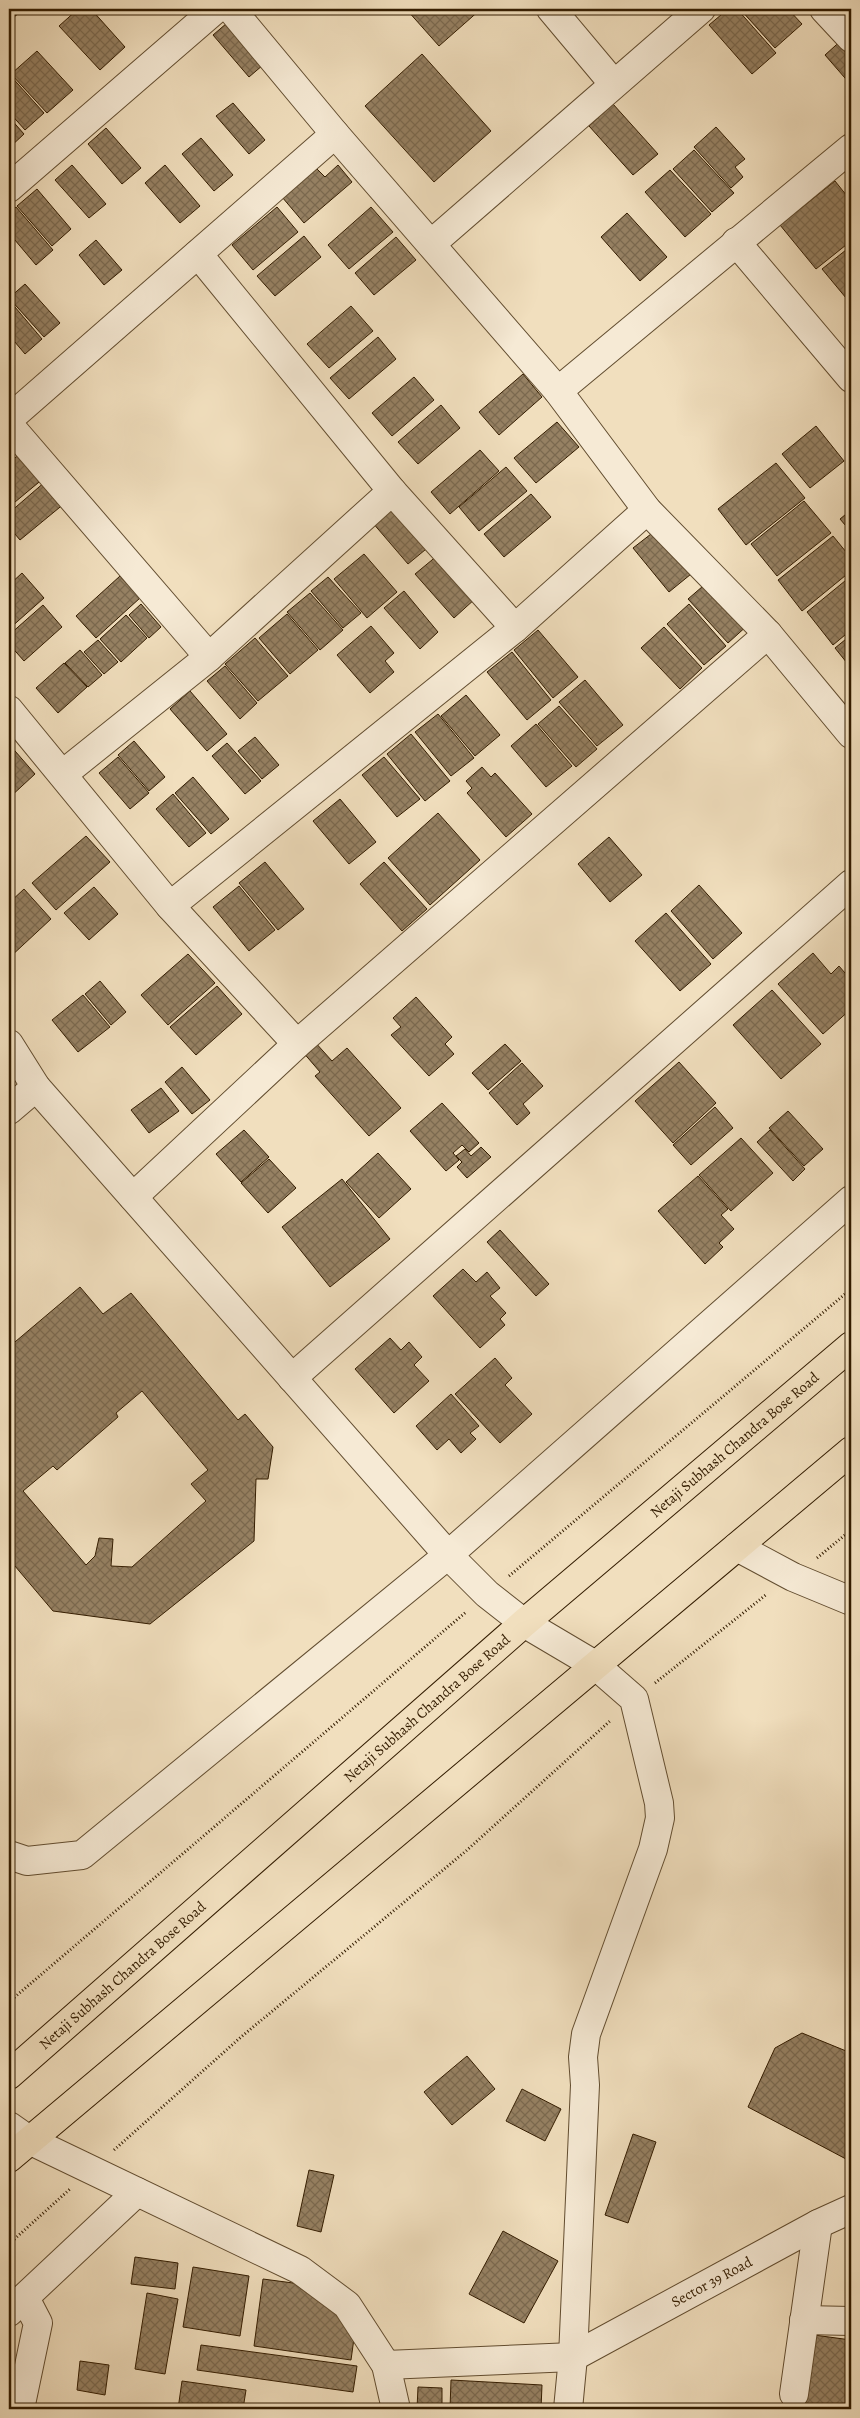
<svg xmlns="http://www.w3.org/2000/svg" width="860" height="2418" font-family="Alegreya,serif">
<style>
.building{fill:url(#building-cross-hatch);stroke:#331c00;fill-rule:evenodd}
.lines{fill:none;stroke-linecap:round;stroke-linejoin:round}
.minor-casing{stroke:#624d30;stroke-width:30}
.major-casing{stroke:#331c00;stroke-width:30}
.path{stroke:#331c00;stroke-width:3;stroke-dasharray:1 2.5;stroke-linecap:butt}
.minor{stroke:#f6ead5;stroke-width:28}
.major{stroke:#f1dfbe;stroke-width:28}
.labels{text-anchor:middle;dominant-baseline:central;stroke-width:5;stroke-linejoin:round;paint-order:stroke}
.street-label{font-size:15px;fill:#331c00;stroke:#f6ead5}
</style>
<defs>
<pattern id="building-cross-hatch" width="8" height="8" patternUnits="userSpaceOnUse" patternTransform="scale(1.25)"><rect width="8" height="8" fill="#968163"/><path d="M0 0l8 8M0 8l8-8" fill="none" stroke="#7b694f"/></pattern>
</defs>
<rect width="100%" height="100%" fill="#f1dfbe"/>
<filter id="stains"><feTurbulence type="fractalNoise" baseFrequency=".004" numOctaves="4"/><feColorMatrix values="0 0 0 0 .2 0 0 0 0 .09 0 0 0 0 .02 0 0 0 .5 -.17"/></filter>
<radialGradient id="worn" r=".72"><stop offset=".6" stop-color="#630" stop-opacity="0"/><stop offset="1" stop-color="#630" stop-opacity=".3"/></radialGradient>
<g class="building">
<polygon points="9,9 24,9 14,17"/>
<polygon points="78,9 91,9 125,47 100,70 59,26"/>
<polygon points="409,9 481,9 439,46 407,10"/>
<polygon points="728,9 737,9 776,53 752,74 709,25"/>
<polygon points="740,9 788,9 802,24 775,48"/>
<polygon points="234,17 270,59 249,77 213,35"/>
<polygon points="845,37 851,44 851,85 825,55"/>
<polygon points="37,51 73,90 47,113 11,74"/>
<polygon points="422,54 491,131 434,182 365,106"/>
<polygon points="9,74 44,113 25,130 9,112"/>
<polygon points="233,103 265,140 249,154 216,116"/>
<polygon points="613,104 658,154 633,175 589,126"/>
<polygon points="9,117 24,134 9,148"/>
<polygon points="716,127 745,159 735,167 743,177 731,188 694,147"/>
<polygon points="106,128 141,168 122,184 88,144"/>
<polygon points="201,138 233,175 214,191 182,154"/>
<polygon points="694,150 734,193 712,212 673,169"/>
<polygon points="72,165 106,204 89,218 55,180"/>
<polygon points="165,165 200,206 180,223 145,183"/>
<polygon points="338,165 352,182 304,223 282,197 316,168 325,177"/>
<polygon points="670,170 711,214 685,237 645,192"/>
<polygon points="835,181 851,201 851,241 816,269 780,225"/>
<polygon points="37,189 71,229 52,246 17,206"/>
<polygon points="16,207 53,250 36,265 9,233 9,213"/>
<polygon points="277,207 298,232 253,270 232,245"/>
<polygon points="371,207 393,232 349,269 328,245"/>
<polygon points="627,213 667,257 640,281 601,237"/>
<polygon points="304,236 321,257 275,296 257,276"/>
<polygon points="396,237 416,260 374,295 355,273"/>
<polygon points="96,240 122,270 104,285 79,255"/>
<polygon points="851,246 851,304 822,269"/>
<polygon points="25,284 60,323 44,337 9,298"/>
<polygon points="9,300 42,339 25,354 9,335"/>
<polygon points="351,306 373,331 329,368 307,344"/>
<polygon points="378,337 396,359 349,399 330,378"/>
<polygon points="523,374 542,397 499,435 479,412"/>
<polygon points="414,377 434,400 392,436 372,413"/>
<polygon points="441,405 460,428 418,464 398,442"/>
<polygon points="557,422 579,447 536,483 514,458"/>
<polygon points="816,426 844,461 810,488 782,454"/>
<polygon points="480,450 499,471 450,514 431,492"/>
<polygon points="22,452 44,478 9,507 9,463"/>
<polygon points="776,463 805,498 746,545 718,509"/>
<polygon points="506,467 527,491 479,531 459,507"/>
<polygon points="46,481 65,503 20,540 9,527 9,513"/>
<polygon points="531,494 551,517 504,557 484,534"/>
<polygon points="804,501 831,533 777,576 751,544"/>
<polygon points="394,502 431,545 408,564 372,522"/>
<polygon points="851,510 851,532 840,519"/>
<polygon points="660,527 696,570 669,592 633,548"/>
<polygon points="833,536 851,558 851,571 802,611 778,580"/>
<polygon points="364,554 397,592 367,618 334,579"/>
<polygon points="438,555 476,598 454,618 415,574"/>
<polygon points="22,573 44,598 9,629 9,585"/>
<polygon points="120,576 140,598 96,638 76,616"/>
<polygon points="851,576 851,630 833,645 807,612"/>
<polygon points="328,577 361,613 343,628 311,591"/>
<polygon points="710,580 749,624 728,643 688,599"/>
<polygon points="404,591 438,632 420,649 384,608"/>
<polygon points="310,593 343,630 320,650 287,612"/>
<polygon points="141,604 161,627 149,638 129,615"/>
<polygon points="689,604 726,646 704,665 667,624"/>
<polygon points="43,605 62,627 24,661 9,644 9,635"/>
<polygon points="287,614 318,650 290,674 259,638"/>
<polygon points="126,615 147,638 121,662 100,639"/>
<polygon points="371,626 394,653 385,661 394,672 370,693 337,655"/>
<polygon points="664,627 702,668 680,689 641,648"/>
<polygon points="538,630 578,677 553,698 514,650"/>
<polygon points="851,635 851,668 835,648"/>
<polygon points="255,638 288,676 258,701 225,664"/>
<polygon points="98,640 118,662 104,674 84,652"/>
<polygon points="80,650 102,675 88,687 65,663"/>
<polygon points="512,652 551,700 527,720 487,672"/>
<polygon points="64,663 87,687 58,713 36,688"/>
<polygon points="225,666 257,703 240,719 207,681"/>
<polygon points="585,680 623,725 597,746 559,702"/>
<polygon points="190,691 227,734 207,751 170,709"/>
<polygon points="466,695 500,735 475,756 441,716"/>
<polygon points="559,706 597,749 576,767 538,724"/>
<polygon points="438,714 474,758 451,776 415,732"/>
<polygon points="536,724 572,766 546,787 511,746"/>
<polygon points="411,734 450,781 425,801 387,754"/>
<polygon points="255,737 279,765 262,779 238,751"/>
<polygon points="134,741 165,777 149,791 118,755"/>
<polygon points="227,743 261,781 245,794 212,756"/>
<polygon points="9,744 35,774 9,798"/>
<polygon points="118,757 149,793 130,809 99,773"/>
<polygon points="384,757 420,799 397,817 362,775"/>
<polygon points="482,767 491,777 495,773 532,814 506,837 467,793 472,788 466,781"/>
<polygon points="193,777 229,819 211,834 175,793"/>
<polygon points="173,794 206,833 189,847 156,809"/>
<polygon points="340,799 376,842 349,864 313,821"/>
<polygon points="438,813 480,860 430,905 388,858"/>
<polygon points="86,836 110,862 56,910 32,883"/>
<polygon points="609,837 642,875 610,902 578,864"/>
<polygon points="265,862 304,909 278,930 239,883"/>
<polygon points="384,862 427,909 402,931 360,884"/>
<polygon points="699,885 742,933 713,959 671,911"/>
<polygon points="239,886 275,930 249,951 213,907"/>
<polygon points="94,887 118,914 89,940 64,913"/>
<polygon points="24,889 51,919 9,958 9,903"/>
<polygon points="666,913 711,964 680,991 635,941"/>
<polygon points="813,953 831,974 839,966 851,980 851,1009 823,1034 778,984"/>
<polygon points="188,954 215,983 168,1025 141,995"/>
<polygon points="100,981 126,1012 111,1025 85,994"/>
<polygon points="217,986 242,1014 196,1055 170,1027"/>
<polygon points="772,990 821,1044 781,1079 733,1025"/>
<polygon points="83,995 110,1027 78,1052 52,1020"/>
<polygon points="416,997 452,1037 445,1044 454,1054 429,1076 391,1035 401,1027 393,1018"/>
<polygon points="314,1041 332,1061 347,1048 401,1108 369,1136 315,1076 320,1072 302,1051"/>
<polygon points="505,1044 521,1061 488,1090 472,1073"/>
<polygon points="679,1062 716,1103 673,1143 635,1101"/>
<polygon points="522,1063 543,1086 523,1104 530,1113 517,1125 489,1093"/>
<polygon points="182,1067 210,1100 192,1114 165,1082"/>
<polygon points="161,1088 179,1111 149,1133 131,1110"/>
<polygon points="442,1103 479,1143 469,1152 462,1145 453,1153 459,1160 446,1171 410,1131"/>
<polygon points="715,1107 733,1128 691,1165 673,1145"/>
<polygon points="788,1111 823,1149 804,1166 769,1128"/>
<polygon points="244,1130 269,1157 241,1182 216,1154"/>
<polygon points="770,1130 805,1169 793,1181 757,1142"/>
<polygon points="741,1138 773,1173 731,1211 699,1175"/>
<polygon points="481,1147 491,1157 467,1178 457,1167 462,1162 456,1156 465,1149 471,1156"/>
<polygon points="378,1153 411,1189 379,1218 346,1182"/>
<polygon points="269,1159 296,1188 268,1213 241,1183"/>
<polygon points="698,1176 728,1209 721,1215 734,1229 719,1243 723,1247 705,1264 658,1211"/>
<polygon points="342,1179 390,1239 330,1287 282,1227"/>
<polygon points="500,1230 549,1284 536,1296 487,1242"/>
<polygon points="463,1269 476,1282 487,1272 500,1288 490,1296 506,1313 500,1319 505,1325 480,1348 433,1296"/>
<path d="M80 1287 103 1314 131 1293 238 1420 245 1414 273 1447 268 1479H256L254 1541 150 1624 53 1611 9 1559V1347ZM142 1391 208 1470 191 1484 206 1501 132 1567 111 1566 113 1539 99 1538 95 1556 86 1565 23 1491 53 1466 57 1470 118 1417 116 1413Z"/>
<polygon points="390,1338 401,1350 409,1342 422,1357 414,1365 429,1381 394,1413 355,1369"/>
<polygon points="495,1358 512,1378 505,1385 532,1414 500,1443 455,1394"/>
<polygon points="451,1394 479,1426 470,1433 476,1439 461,1453 449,1439 437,1450 416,1426"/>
<polygon points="802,2033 851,2053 851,2150 846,2159 748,2107 775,2048"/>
<polygon points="467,2056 495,2089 452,2125 424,2092"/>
<polygon points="522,2089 561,2109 545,2141 506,2121"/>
<polygon points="633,2134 656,2142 628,2223 605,2215"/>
<polygon points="309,2170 334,2175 321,2232 297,2226"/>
<polygon points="503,2231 558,2261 524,2323 469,2294"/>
<polygon points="135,2257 178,2263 175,2289 131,2284"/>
<polygon points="193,2267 249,2276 240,2336 183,2327"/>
<polygon points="263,2279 323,2287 355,2331 351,2360 254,2346"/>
<polygon points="147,2293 178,2299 165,2374 135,2369"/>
<polygon points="814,2335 851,2340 851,2409 804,2409"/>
<polygon points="201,2345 357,2366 353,2392 197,2370"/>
<polygon points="80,2361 109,2365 105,2395 77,2390"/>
<polygon points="451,2380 542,2385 541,2409 450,2409"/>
<polygon points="182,2381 246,2390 243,2409 178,2409"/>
<polygon points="418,2387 442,2388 442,2409 417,2409"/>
</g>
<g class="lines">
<defs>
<g id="minor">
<polyline points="231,9 335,134 558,391 647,510 768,634 851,734"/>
<polyline points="551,9 613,83"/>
<polyline points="824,9 851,38"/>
<polyline points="9,188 216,9"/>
<polyline points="736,242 851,378"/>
<polyline points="431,244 701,9"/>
<polyline points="198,254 392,491 515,628"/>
<polyline points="558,391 851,148"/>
<polyline points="9,419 335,134"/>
<polyline points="9,425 209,657"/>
<polyline points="9,710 170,906 297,1044"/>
<polyline points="63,774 209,657 392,491"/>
<polyline points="170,906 515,628 647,510"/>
<polyline points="9,1044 36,1087 448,1555 487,1594 524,1623 595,1665 634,1699 659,1803 660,1818 653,1849 586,2034 583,2057 585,2085 573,2357 568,2409"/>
<polyline points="9,1110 36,1087"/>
<polyline points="133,1197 297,1044 768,634"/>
<polyline points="292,1378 851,884"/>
<polyline points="737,1547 793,1577 851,1601"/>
<polyline points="9,1855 27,1861 82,1855 448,1555 851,1200"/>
<polyline points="9,2126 29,2140 300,2270 347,2305 386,2365 396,2409"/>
<polyline points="9,2312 137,2192"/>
<polyline points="804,2320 851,2321"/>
<path id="s1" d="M386 2365 573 2357 818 2224 851 2209"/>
<polyline points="794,2394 818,2224"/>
<polyline points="20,2409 38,2323 25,2298"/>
</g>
<g id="major">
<path id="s2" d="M9 2075 524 1623 851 1346"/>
<polyline points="9,2158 851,1451"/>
</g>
</defs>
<use href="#minor" class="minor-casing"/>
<use href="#major" class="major-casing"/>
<g class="path">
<polyline points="817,1558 851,1530"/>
<polyline points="509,1576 851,1289"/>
<polyline points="655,1683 767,1594"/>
<polyline points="9,2002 466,1612"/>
<polyline points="114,2150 241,2037 466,1851 610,1721"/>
<polyline points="9,2244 70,2189"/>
</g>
<use href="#minor" class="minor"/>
<use href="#major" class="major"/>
</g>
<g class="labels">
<g class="street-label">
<text stroke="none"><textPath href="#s2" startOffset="961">Netaji Subhash Chandra Bose Road</textPath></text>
<text stroke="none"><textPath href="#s2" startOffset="556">Netaji Subhash Chandra Bose Road</textPath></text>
<text stroke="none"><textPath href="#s2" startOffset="151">Netaji Subhash Chandra Bose Road</textPath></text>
<text stroke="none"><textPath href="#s1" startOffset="345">Sector 39 Road</textPath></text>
</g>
</g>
<rect width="860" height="2418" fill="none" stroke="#f1dfbe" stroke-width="30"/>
<rect x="10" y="10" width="840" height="2398" fill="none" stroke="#331c00" stroke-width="2.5"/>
<rect x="15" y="15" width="830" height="2388" fill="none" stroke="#331c00"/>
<rect width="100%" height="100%" filter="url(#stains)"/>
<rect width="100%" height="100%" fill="url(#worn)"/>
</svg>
